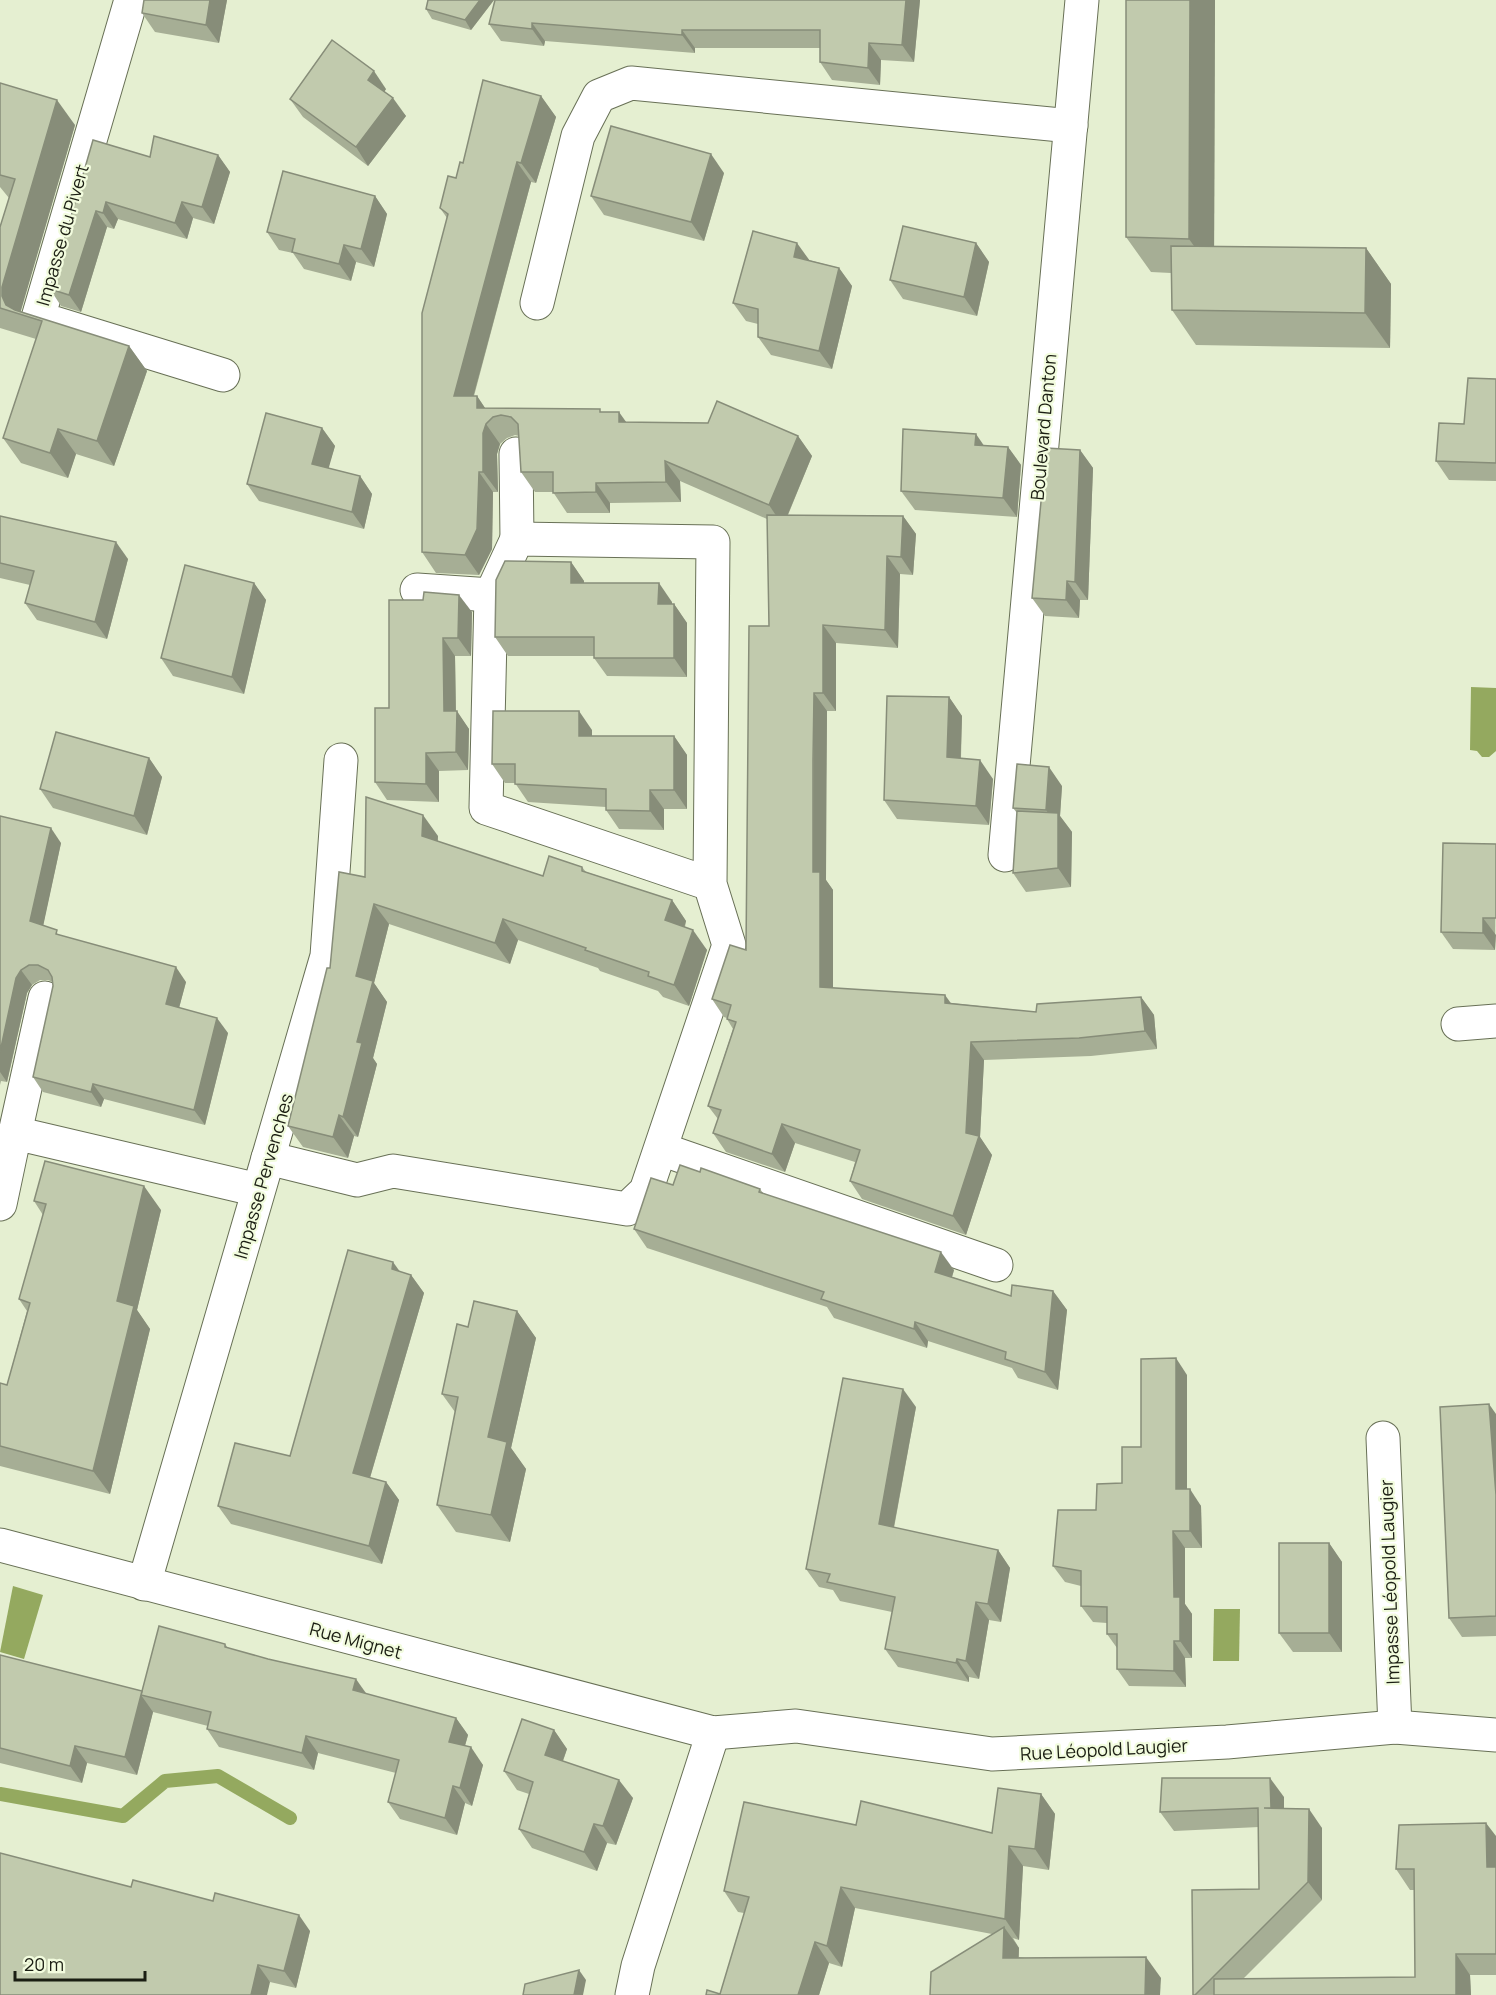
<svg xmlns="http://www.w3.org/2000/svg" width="1496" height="1995" font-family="Manrope,sans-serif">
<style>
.water{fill:#94a95f}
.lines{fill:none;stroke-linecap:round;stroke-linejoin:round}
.stream{stroke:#94a95f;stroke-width:14}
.street-casing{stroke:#687056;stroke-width:35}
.street{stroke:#fff;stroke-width:33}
.wall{fill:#a6ae95}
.shaded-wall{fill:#878d79}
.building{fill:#c1caad;stroke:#878d79;stroke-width:1.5}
.labels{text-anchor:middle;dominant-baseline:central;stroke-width:4.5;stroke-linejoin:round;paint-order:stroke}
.street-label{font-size:18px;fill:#1b1e13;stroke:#f2fcde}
</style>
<rect width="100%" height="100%" fill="#e5efd1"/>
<g class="water">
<polygon points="1471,687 1496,688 1496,751 1489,757 1482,757 1477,751 1470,750"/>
<polygon points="13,1586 43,1595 24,1659 0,1652"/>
<polygon points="1214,1609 1240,1609 1239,1661 1213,1661"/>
</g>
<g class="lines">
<polyline class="stream" points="0,1794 123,1816 165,1781 218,1776 290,1818"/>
<defs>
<g id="street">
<polyline points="131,0 38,318 223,375"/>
<polyline points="537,303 578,136 599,96 631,83 1071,126"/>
<polyline points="516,454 517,539"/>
<polyline points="417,590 491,595"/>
<polyline points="1005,855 1082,0"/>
<polyline points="1458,1024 1496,1021"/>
<polyline points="15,1133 45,998"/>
<polyline points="661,1149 996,1265"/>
<polyline points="268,1158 357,1180 393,1171 627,1209 646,1191 729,945 710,884 713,542 517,539 491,595 486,808 710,884"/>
<polyline points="0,1204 15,1133 258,1190"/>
<polyline points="1383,1438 1395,1727"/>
<polyline points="0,1545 713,1733 796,1726 992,1754 1227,1742 1395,1727 1496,1735"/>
<polyline points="144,1584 327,956 341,760"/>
<polyline points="632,1995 638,1966 713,1733"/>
</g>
</defs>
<use href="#street" class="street-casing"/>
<use href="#street" class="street"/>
</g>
<g class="wall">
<polygon points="144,0 227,0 219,43 155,32 142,13"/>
<polygon points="428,0 494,0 471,30 432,19 426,9"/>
<polygon points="920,0 914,62 881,60 880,85 832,80 820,62 820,48 695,48 695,53 545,41 544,46 501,41 489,24"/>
<polygon points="1215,0 1214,247 1366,248 1391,284 1390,348 1196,345 1172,310 1171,273 1151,272 1126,237"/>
<polygon points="0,83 75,125 20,312 129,346 147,371 114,466 76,454 68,478 21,463 3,438 36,339 0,328 0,227 9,198 0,187"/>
<polygon points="386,89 384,92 406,116 368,166 303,117 290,99"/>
<polygon points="541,96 556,117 536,183 531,182 474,396 477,396 485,408 603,412 626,422 798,436 812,456 788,515 903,516 916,534 913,575 900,574 898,648 836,643 836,711 827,711 826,780 826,880 833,890 833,988 951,1003 1036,1012 1141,997 1154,1015 1157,1049 1091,1056 984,1060 980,1137 992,1155 966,1235 862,1199 850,1181 855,1162 795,1143 785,1172 726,1152 713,1133 718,1119 708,1106 733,1029 727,1019 727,1018 724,1017 712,999 746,950 769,626 767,519 680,481 681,502 610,503 610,513 567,513 553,492 535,492 521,472 519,436 515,435 507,438 500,444 497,454 498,492 493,492 492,549 479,575 436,573 422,552 447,218 440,208 463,163"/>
<polygon points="93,140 150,157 218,155 230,172 214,224 193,218 187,239 118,219 114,229 107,227 81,312 61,306 50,289"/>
<polygon points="724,173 704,241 604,215 591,196"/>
<polygon points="375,196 387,214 374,267 356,262 351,281 304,269 293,253 279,250 267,232"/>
<polygon points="976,243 989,262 977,316 903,299 890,280"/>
<polygon points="809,260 839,268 852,286 832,369 771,355 758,337 758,324 746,321 733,303"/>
<polygon points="1496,379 1496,481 1449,480 1436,461"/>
<polygon points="322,428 335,446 328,468 360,476 372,494 364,529 259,501 247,484"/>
<polygon points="984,446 1008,447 1021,465 1017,517 915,510 901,491"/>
<polygon points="1080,450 1093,468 1088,600 1080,600 1079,618 1045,616 1032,598"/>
<polygon points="0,516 128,559 107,639 37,620 25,603 30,585 0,578"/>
<polygon points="571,562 584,581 584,583 672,602 672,604 674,604 687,623 687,677 607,676 594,658 594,656 508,656 495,637"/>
<polygon points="254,583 266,600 244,694 173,676 161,658"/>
<polygon points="389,600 472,612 471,656 455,656 456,711 469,729 468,770 439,771 439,802 387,800 375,782 389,708"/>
<polygon points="949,697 962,716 961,758 993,779 989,825 897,819 884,800"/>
<polygon points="592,730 592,736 674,736 687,755 687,809 664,809 664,830 619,829 606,810 606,807 528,802 515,783 505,783 492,764"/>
<polygon points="149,758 162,777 147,835 53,808 40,789"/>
<polygon points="1062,786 1060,816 1072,832 1071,887 1026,892 1013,873 1017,813 1013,808"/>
<polygon points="0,816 61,843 43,925 61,936 186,982 179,1008 228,1033 205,1125 104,1099 101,1107 43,1092 33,1077 53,986 53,982 48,980 40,980 32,985 27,993 7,1082 1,1081 0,1085"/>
<polygon points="438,836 437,841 543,876 582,867 586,872 672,900 686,921 685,927 707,950 689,1006 663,997 658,991 600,971 598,968 518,940 510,964 389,924 374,983 387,1002 373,1058 377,1064 358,1137 354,1136 348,1158 303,1147 288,1126 330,968 365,877"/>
<polygon points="1496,844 1495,950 1453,949 1441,932"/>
<polygon points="700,1172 760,1189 763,1193 954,1270 952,1277 1011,1296 1053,1291 1067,1310 1058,1390 1018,1378 1012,1368 928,1341 927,1348 834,1318 827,1307 647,1248 634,1229"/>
<polygon points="34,1201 161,1210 137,1310 150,1329 110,1494 0,1466 0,1383 7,1385 27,1311 19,1299 43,1215"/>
<polygon points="400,1272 411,1275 424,1293 370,1478 386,1482 399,1500 382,1564 231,1524 218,1506 290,1456"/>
<polygon points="517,1311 536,1338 511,1448 526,1469 510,1542 456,1532 437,1505 455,1412 442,1394 468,1327"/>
<polygon points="1187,1375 1187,1489 1201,1506 1202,1548 1185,1548 1185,1604 1192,1614 1192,1658 1185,1658 1186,1687 1129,1686 1117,1669 1117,1648 1107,1634 1107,1623 1093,1622 1081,1606 1081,1586 1065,1582 1053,1566 1096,1510 1122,1483 1141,1447"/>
<polygon points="916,1407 894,1528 998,1550 1010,1568 1001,1622 989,1620 979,1679 969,1677 969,1682 898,1667 885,1649 892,1612 840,1601 833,1590 819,1587 806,1569"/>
<polygon points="1496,1414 1496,1636 1462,1637 1449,1618"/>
<polygon points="1329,1543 1342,1562 1342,1652 1293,1652 1279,1633"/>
<polygon points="225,1644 228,1648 366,1694 456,1718 468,1735 465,1746 483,1765 472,1806 465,1803 457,1835 400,1819 388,1802 396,1773 318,1753 314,1770 219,1747 207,1729 208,1726 153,1712 137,1775 87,1763 82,1783 0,1763 0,1655 142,1691"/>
<polygon points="554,1730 567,1749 563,1761 633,1798 616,1845 607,1843 597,1871 532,1848 519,1829 529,1794 517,1790 504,1771"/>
<polygon points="1041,1794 1055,1814 1049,1870 1023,1866 1019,1940 1013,1938 1019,1948 1019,1957 1161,1978 930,1995 992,1934 855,1908 842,1967 829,1963 819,1995 706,1995 720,1994 744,1913 738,1912 724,1891 856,1825 992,1833"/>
<polygon points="1284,1797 1284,1808 1322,1828 1322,1900 1243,1979 1415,1977 1414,1890 1410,1890 1396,1869 1496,1836 1496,1975 1470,1975 1471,1995 1193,1995 1259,1889 1259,1827 1174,1831 1160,1812"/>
<polygon points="131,1887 310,1931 296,1988 270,1982"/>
</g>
<g class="shaded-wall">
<polygon points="210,0 227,0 219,43 206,25"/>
<polygon points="480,0 494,0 471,30 465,20"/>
<polygon points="906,0 920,0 914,62 902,45"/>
<polygon points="1190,0 1215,0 1214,274 1189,239"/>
<polygon points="532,23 545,41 544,46 532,29"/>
<polygon points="682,30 695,48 695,53 682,35"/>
<polygon points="869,43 881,60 880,85 868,68"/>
<polygon points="374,71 386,89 380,99 368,80"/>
<polygon points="541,96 556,117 536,183 521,163"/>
<polygon points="393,98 406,116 368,166 356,147"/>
<polygon points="57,100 75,125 20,314 6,305 2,296 2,287"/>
<polygon points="711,154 724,173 704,241 691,222"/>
<polygon points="218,155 230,172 214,224 202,207"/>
<polygon points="517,162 531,182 468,416 454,396"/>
<polygon points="375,196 387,214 374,267 361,249"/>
<polygon points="106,202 118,219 114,229 103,213"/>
<polygon points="182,202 193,218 187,239 175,223"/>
<polygon points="96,211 107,227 81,312 69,295"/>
<polygon points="797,243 810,261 794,257"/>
<polygon points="976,243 989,262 977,316 964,297"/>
<polygon points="344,245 356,262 351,281 339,264"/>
<polygon points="1366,248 1391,284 1390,348 1365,313"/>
<polygon points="839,268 852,286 832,369 819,351"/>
<polygon points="129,346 147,371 114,466 97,441"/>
<polygon points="477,396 491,417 477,408"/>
<polygon points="619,412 634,433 619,422"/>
<polygon points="486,424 500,444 497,454 498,492 483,472 483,433"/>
<polygon points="322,428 335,446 325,481 312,464"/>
<polygon points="58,429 76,454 68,478 50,453"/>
<polygon points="976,434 989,453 975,445"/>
<polygon points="798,436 812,456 783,526 769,505"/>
<polygon points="1008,447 1021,465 1017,517 1003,498"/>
<polygon points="1080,450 1093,468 1088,600 1075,582"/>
<polygon points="665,461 680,481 681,502 666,482"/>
<polygon points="479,472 493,492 492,549 479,575 465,555"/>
<polygon points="360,476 372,494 364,529 352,512"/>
<polygon points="596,483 610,503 610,513 596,492"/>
<polygon points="903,516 916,534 913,575 901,557"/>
<polygon points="116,542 128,559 107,639 95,622"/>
<polygon points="887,556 900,574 898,648 885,630"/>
<polygon points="571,562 584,581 584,602 571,583"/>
<polygon points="1067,581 1080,600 1079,618 1066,600"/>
<polygon points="254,583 266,600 244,694 232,677"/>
<polygon points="659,583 672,602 671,623 658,604"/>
<polygon points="459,595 472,612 471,656 458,638"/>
<polygon points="674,604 687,623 687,677 674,658"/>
<polygon points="823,625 836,643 836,711 823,693"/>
<polygon points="443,638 455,656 456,724 457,711 469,729 468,770 456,752 444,711"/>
<polygon points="814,693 827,711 826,880 833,890 833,1005 820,987 813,872"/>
<polygon points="949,697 962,716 960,776 947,757"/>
<polygon points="579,711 592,730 592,754 579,736"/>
<polygon points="674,736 687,755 687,809 674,790"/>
<polygon points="426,753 439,771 439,802 426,784"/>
<polygon points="149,758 162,777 147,835 134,816"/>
<polygon points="980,760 993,779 989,825 976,806"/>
<polygon points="1049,767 1062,786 1060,816 1072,832 1071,887 1058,868 1058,827 1046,810"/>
<polygon points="650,790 664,809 664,830 650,811"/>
<polygon points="423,815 438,836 437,857 422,836"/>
<polygon points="51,828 61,843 41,936 30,921"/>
<polygon points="672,900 686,921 680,941 665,920"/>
<polygon points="374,904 389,924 374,983 387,1002 373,1058 377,1064 358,1137 343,1117 357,1042 356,976"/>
<polygon points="1483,918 1496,935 1495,950 1483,933"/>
<polygon points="503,919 518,940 510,964 495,943"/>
<polygon points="693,930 707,950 689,1006 674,985"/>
<polygon points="176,967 186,982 176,1019 166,1004"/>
<polygon points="21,970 32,985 27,993 7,1082 0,1072 0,1052 16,978"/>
<polygon points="945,995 958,1013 945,1003"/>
<polygon points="1141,997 1154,1015 1157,1049 1145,1031"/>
<polygon points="217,1018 228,1033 205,1125 194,1110"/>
<polygon points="971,1042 984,1060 980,1137 992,1155 966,1235 953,1216 966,1133"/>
<polygon points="93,1084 104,1099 101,1107 91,1092"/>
<polygon points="339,1115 354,1136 348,1158 333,1137"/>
<polygon points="782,1124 795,1143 785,1172 772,1154"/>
<polygon points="144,1186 161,1210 137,1310 150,1329 110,1494 93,1471 117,1301"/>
<polygon points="941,1252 954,1270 948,1290 935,1272"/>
<polygon points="393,1262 406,1280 392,1269"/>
<polygon points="411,1275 424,1293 366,1491 353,1473"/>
<polygon points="1053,1291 1067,1310 1058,1390 1045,1372"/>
<polygon points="517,1311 536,1338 511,1448 526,1469 510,1542 491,1515 488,1437"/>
<polygon points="915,1322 928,1341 927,1348 914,1329"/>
<polygon points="1176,1358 1187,1375 1187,1506 1176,1489"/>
<polygon points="903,1389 916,1407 891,1542 879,1524"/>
<polygon points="1489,1404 1496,1414 1496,1496"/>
<polygon points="386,1482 399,1500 382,1564 369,1546"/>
<polygon points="1190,1489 1201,1506 1202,1548 1190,1531"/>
<polygon points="1173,1531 1185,1548 1185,1604 1192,1614 1192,1658 1180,1641 1174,1597"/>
<polygon points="1329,1543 1342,1562 1342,1652 1329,1633"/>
<polygon points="998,1550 1010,1568 1001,1622 988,1604"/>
<polygon points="976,1602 989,1620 979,1679 966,1661"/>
<polygon points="1174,1641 1185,1658 1186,1687 1174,1671"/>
<polygon points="957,1659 969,1677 969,1682 956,1663"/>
<polygon points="356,1679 368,1696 353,1690"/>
<polygon points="141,1695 153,1712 137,1775 125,1757"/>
<polygon points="456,1718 468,1735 461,1759 449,1742"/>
<polygon points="554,1730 567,1749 558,1774 545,1755"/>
<polygon points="306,1736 318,1753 314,1770 302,1753"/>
<polygon points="75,1746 87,1763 82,1783 70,1766"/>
<polygon points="471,1747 483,1765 472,1806 460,1788"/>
<polygon points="1270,1778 1284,1797 1284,1826 1271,1808"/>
<polygon points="619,1780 633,1798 616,1845 603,1826"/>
<polygon points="453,1786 465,1803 457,1835 445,1818"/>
<polygon points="1041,1794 1055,1814 1049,1870 1035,1849"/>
<polygon points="1309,1809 1322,1828 1322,1900 1308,1882"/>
<polygon points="1486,1823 1496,1836 1496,1880 1487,1867"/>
<polygon points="594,1824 607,1843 597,1871 584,1852"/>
<polygon points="1009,1846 1023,1866 1019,1940 1005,1919"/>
<polygon points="841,1887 855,1908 842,1967 827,1946"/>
<polygon points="299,1915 310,1931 296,1988 284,1971"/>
<polygon points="1004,1927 1019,1948 1017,1978 1003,1958"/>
<polygon points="815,1942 829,1963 819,1995 798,1995"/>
<polygon points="1456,1954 1470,1975 1471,1995 1456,1995"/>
<polygon points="1146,1957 1161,1978 1160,1995 1145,1995"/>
<polygon points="258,1965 270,1982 267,1995 251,1995"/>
<polygon points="579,1970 586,1980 583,1995 574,1995"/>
</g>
<g class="building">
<polygon points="144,0 210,0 206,25 142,13"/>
<polygon points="428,0 480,0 465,20 426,9"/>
<polygon points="495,0 906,0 902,45 869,43 868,68 820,62 820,30 682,30 682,35 532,23 532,29 489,24"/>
<polygon points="1126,0 1190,0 1189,239 1126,237"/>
<polygon points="332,40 374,71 368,80 393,98 356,147 290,99"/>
<polygon points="483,80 541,96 521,163 517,162 454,396 477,396 477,408 600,409 600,412 619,412 619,422 708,423 717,401 798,436 769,505 665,461 666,482 596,483 596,492 553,493 553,472 521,472 518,424 511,417 501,415 493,417 486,424 483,433 483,472 479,472 477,529 465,555 422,552 422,313 448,214 440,208 448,176 456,178 460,162 463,163"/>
<polygon points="0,83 57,100 2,287 2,296 6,305 15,310 129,346 97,441 58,429 50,453 3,438 42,321 0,308 0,227 15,179 0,175"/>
<polygon points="611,126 711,154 691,222 591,196"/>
<polygon points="154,136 218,155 202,207 182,202 175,223 106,202 103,213 96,211 69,295 50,289 93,140 150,157"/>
<polygon points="283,171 375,196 361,249 344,245 339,264 292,252 295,239 267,232"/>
<polygon points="903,226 976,243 964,297 890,280"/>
<polygon points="753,231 797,243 794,257 839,268 819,351 758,337 758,309 733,303"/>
<polygon points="1171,246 1366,248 1365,313 1172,310"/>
<polygon points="1468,378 1496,379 1496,463 1436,461 1439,423 1464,424"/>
<polygon points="266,413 322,428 312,464 360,476 352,512 247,484"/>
<polygon points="903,429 976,434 975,445 1008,447 1003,498 901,491"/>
<polygon points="1046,448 1080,450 1075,582 1067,581 1066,600 1032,598"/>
<polygon points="767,515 903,516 901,557 887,556 885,630 823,625 823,693 814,693 813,761 813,872 820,872 820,987 945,995 945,1003 1036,1012 1037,1004 1141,997 1145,1031 1079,1038 971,1042 966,1133 979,1136 953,1216 850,1181 860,1150 782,1124 772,1154 713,1133 721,1110 708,1106 736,1022 727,1019 731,1005 712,999 730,945 746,950 749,626 769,626"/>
<polygon points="0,516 116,542 95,622 25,603 34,571 0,563"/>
<polygon points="505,561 571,562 571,583 659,583 658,604 674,604 674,658 594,658 594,637 495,637 496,580"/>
<polygon points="185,565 254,583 232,677 161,658"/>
<polygon points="424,592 459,595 458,638 443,638 444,711 457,711 456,752 426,753 426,784 375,782 375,708 389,708 389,600 423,600"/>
<polygon points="887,696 949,697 947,757 980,760 976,806 884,800"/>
<polygon points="493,711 579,711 579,736 674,736 674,790 650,790 650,811 606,810 606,789 515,784 515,764 492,764"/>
<polygon points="56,732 149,758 134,816 40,789"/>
<polygon points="1017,764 1049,767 1046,810 1013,808"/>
<polygon points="366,797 423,815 422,836 543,876 549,856 582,867 582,871 672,900 665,920 693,930 674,985 648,976 649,972 585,950 586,948 503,919 495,943 374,904 356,976 373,981 357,1042 362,1043 343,1117 339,1115 333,1137 288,1126 327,968 330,968 339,872 365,877"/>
<polygon points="1017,811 1058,813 1058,868 1013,873"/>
<polygon points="0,816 51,828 30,921 57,930 56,934 176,967 166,1004 217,1018 194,1110 93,1084 91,1092 33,1077 53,986 52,977 48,970 38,965 29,965 21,970 16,978 0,1052"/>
<polygon points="1443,843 1496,844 1496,918 1483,918 1483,933 1441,932"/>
<polygon points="45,1161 144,1186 117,1301 134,1306 93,1471 0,1446 0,1383 7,1385 30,1303 19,1299 46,1204 34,1201"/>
<polygon points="680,1165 700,1172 701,1168 760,1189 759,1192 941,1252 935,1272 1011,1296 1012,1285 1053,1291 1045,1372 1005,1359 1006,1352 915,1322 914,1329 821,1299 824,1292 634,1229 651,1178 673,1185"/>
<polygon points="348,1250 393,1262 392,1269 411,1275 353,1473 386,1482 369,1546 218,1506 235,1443 290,1456"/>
<polygon points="474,1301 517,1311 488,1437 507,1442 491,1515 437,1505 458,1397 442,1394 457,1324 468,1327"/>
<polygon points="1176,1358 1176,1489 1190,1489 1190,1531 1173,1531 1174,1597 1180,1597 1180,1641 1174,1641 1174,1671 1117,1669 1117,1634 1107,1634 1107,1607 1081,1606 1081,1571 1053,1566 1058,1510 1096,1510 1097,1484 1122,1483 1122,1447 1141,1447 1141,1359"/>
<polygon points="843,1378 903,1389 879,1524 998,1550 988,1604 976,1602 966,1661 957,1659 956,1663 885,1649 895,1597 827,1582 830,1574 806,1569"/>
<polygon points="1489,1404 1496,1495 1496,1616 1449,1618 1440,1407"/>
<rect x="1279" y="1543" width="50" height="90"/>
<polygon points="159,1626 225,1644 225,1647 268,1659 356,1679 353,1690 456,1718 449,1742 471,1747 460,1788 453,1786 445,1818 388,1802 399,1760 306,1736 302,1753 207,1729 211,1712 141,1695"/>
<polygon points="0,1655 142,1691 125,1757 75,1746 70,1766 0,1748"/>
<polygon points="522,1719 554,1730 545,1755 619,1780 603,1826 594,1824 584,1852 519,1829 533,1782 504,1771"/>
<polygon points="1162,1778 1270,1778 1271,1808 1264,1808 1309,1809 1308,1882 1195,1995 1193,1995 1192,1890 1259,1889 1258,1808 1160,1812"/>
<polygon points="998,1788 1041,1794 1035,1849 1009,1846 1005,1919 841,1887 827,1946 815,1942 798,1995 706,1995 707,1990 720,1994 749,1897 724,1891 744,1802 856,1825 861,1801 992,1833"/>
<polygon points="1486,1823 1487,1867 1496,1867 1496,1954 1456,1954 1456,1995 1214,1995 1214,1979 1415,1977 1414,1869 1396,1869 1399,1825"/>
<polygon points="0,1853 131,1887 133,1880 213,1901 215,1893 299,1915 284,1971 258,1965 251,1995 0,1995"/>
<polygon points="1004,1927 1003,1958 1146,1957 1145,1995 930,1995 931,1972"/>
<polygon points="579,1970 574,1995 523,1995 525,1984"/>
</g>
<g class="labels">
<g class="street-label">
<text transform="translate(62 235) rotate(-74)">Impasse du Pivert</text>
<text transform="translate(1043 427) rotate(-85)">Boulevard Danton</text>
<text transform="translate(263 1176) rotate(-74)">Impasse Pervenches</text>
<text transform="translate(1389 1582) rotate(-92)">Impasse Léopold Laugier</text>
<text transform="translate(356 1640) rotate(15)">Rue Mignet</text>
<text transform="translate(1104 1749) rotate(-3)">Rue Léopold Laugier</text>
</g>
</g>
<path d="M15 1971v9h130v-9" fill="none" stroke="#1b1e13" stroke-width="3"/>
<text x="24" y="1971" font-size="18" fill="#1b1e13" stroke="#f2fcde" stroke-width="4.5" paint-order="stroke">20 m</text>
</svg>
